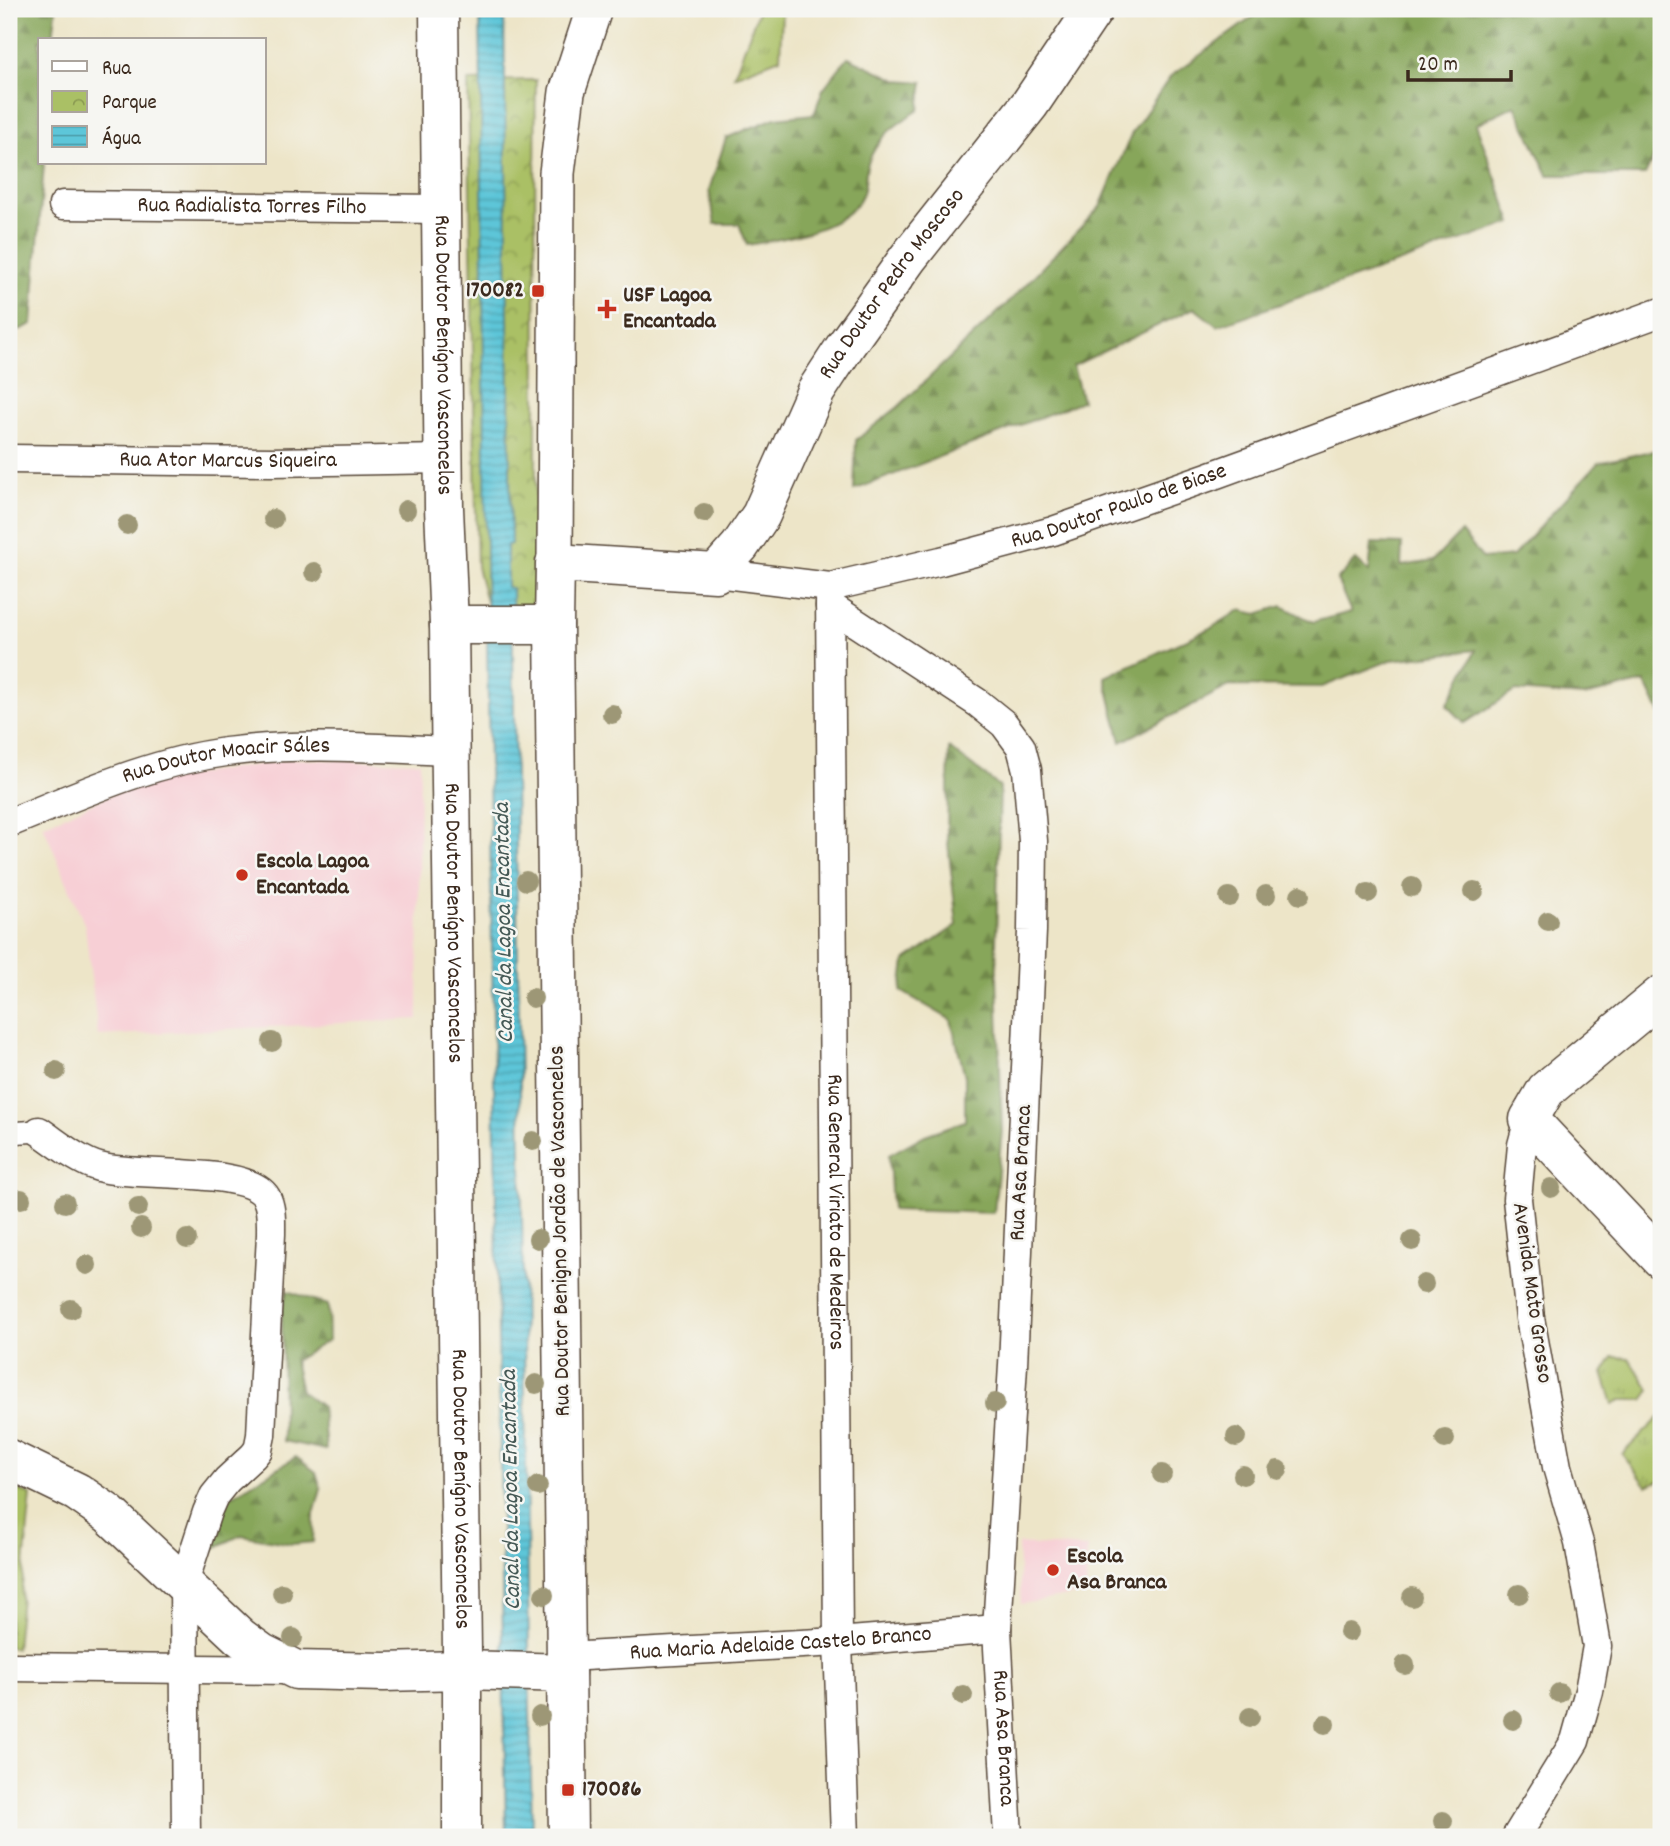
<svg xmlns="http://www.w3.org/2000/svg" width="1670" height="1846" font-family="Dekko,sans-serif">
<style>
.built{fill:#f7cfd5}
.grass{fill:url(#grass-tufts);stroke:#727542;stroke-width:2}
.forest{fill:url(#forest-firs);stroke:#61683c;stroke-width:2}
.park{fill:url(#park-crowns);stroke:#727542;stroke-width:2}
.pitch{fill:#aac065;stroke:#727542;stroke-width:2}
.water{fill:url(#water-rules);stroke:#4c787c;stroke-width:2}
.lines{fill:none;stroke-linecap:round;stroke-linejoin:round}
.pedestrian-casing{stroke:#564638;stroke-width:24}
.minor-casing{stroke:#564638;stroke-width:31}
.tertiary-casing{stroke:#564638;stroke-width:38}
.secondary-casing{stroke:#564638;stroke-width:41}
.pedestrian{stroke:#fff;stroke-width:21}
.minor{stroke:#fff;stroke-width:28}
.tertiary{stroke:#fff;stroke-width:35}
.secondary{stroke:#fff;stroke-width:38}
.tree{fill:#9d9776}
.poi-dot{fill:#c8321e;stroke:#f6f6f2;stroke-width:2.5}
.labels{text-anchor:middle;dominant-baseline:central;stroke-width:5;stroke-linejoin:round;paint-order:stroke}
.street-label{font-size:23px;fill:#3b2a1e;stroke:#f6f6f2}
.poi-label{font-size:23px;font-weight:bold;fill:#3b2a1e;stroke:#f6f6f2;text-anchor:start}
.water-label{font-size:24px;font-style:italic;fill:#455956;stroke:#f6f6f2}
</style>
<defs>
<pattern id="grass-tufts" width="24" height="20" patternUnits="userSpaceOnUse" patternTransform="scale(1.75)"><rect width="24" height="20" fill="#aac065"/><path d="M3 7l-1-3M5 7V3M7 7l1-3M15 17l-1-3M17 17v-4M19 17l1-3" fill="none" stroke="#8c9c53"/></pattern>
<pattern id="forest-firs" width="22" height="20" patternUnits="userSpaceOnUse" patternTransform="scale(1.75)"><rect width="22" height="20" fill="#87a65a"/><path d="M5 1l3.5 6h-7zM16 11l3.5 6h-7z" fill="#70874a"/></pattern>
<pattern id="park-crowns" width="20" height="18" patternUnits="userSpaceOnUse" patternTransform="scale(1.75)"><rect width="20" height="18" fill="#aac065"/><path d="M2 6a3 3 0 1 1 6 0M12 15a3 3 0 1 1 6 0" fill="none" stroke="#8c9c53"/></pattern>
<pattern id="water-rules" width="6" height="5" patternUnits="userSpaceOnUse" patternTransform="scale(1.75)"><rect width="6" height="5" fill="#5dc6d9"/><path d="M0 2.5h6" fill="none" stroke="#4ea1af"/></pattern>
</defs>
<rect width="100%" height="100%" fill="#f6f6f2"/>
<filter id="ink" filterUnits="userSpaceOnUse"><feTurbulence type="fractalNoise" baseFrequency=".0143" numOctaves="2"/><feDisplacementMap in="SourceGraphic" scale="14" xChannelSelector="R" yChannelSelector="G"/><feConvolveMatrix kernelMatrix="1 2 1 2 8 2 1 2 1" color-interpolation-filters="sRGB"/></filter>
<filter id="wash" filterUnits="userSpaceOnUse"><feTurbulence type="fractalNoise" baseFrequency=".00686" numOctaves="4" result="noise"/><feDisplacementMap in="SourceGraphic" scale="28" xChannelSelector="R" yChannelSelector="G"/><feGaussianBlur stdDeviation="1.57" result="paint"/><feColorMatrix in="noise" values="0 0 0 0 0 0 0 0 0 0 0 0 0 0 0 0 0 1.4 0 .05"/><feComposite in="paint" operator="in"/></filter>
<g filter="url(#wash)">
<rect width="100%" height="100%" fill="#ede5c8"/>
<g class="built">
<polygon points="294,759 420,762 418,1019 98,1036 85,926 43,825 136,784"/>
<polygon points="1018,1544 1087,1548 1086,1593 1021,1604"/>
</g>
<g class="grass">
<polygon points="759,9 804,9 782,12 780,58 734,76"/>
<polygon points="1613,1357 1629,1358 1650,1390 1643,1400 1621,1400 1613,1404 1603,1373"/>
<polygon points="1661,1416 1661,1480 1647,1486 1622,1454"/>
</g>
<g class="forest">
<polygon points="9,9 56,9 53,40 40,40 40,163 44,163 32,324 9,335"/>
<polygon points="1264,9 1661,9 1661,142 1645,175 1548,175 1515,105 1476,124 1512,223 1217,326 1194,308 1073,366 1082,401 854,490 856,440 898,407 1011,300 1100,207 1132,133 1170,77"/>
<path d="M848 57 897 80 923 82 919 110C896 124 878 136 868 163 864 173 867 186 862 195 846 231 781 239 747 245L739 224H715L709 190 726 138 775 118 814 114 823 89Z"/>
<polygon points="1661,449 1661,715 1645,682 1584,696 1515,691 1465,723 1447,705 1476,650 1391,660 1322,687 1229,686 1121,742 1105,677 1211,628 1240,610 1257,614 1282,606 1313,622 1351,612 1337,580 1356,560 1369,572 1372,543 1402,544 1401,566 1433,561 1461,532 1483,559 1513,556 1598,463"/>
<polygon points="949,748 1000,787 996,944 1002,1131 994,1213 892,1210 889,1155 925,1135 965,1121 965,1076 951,1020 901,991 905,961 957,925 947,834"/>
<polygon points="287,1291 328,1305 329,1340 294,1361 301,1391 322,1407 326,1450 283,1441 282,1309"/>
<polygon points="296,1457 316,1472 321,1489 314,1514 313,1542 292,1544 241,1535 210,1550 227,1499"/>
</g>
<path class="park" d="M536 80C533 258 539 436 534 614L489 613 477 567 468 81Z"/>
<polygon class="pitch" points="9,1487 31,1495 16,1648 9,1647"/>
<polygon class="water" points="480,9 504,9 511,544 507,545 507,587 512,588 532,1837 506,1837 487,640"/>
</g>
<g filter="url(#ink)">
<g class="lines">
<defs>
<polyline id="pedestrian" points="9,1133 39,1131"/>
<g id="minor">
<path id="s1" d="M63 205 442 209"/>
<path id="s2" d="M9 459 272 462 445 459"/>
<path id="s3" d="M716 573 830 587 941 561 1053 531 1208 477 1661 312"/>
<path id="s4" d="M830 594 838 1642 845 1837"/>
<path id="s5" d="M830 606 978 703 1004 724 1021 747 1027 770 1033 841 1032 931 1013 1365 997 1629 1008 1837"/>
<path id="s6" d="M9 823C79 795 150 762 226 752 301 742 376 748 450 751"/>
<path d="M39 1131C57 1143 78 1161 99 1167 135 1178 248 1166 266 1197 272 1208 271 1222 271 1234L261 1435 258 1450 253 1456 227 1480 214 1496 207 1512 184 1583 186 1837"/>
<path id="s7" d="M566 1657 838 1642 997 1629"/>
<polyline points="9,1667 289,1670"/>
<polyline points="1516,1837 1575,1741 1589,1691 1597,1646 1579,1543 1557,1467 1530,1318 1517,1199 1522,1145 1529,1119"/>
</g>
<polyline id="tertiary" points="555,563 557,173 567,92 594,9"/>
<g id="secondary">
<path id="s8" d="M439 9 444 508 449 625 462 1651V1837"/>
<polyline points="449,625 554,625"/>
<polyline points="1661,995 1546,1090 1529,1119 1661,1259"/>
<polyline points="9,1459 77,1492 109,1514 240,1637 262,1653 296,1670 384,1672 462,1670 566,1673"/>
<path id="s9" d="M568 1837 554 625 555 563 716 573 740 546 761 515 816 391 846 345 908 258 1030 104 1094 9"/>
</g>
</defs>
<use href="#pedestrian" class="pedestrian-casing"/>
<use href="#minor" class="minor-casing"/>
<use href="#tertiary" class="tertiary-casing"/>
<use href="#secondary" class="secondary-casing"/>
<use href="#pedestrian" class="pedestrian"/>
<use href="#minor" class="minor"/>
<use href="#tertiary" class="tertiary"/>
<use href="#secondary" class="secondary"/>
</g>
<g class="tree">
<circle cx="406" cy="510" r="10"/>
<circle cx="704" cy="513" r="10"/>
<circle cx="273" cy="519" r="10"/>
<circle cx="127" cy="525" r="10"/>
<circle cx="314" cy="572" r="10"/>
<circle cx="612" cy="714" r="10"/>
<circle cx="526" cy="881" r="10"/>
<circle cx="1412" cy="887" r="10"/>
<circle cx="1474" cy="891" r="10"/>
<circle cx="1368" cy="893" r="10"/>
<circle cx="1266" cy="895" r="10"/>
<circle cx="1300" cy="895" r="10"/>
<circle cx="1229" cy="897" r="10"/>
<circle cx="1548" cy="921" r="10"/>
<circle cx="533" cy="998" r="10"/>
<circle cx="272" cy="1042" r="10"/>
<circle cx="56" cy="1071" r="10"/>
<circle cx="533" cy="1141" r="10"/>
<circle cx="1551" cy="1188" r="10"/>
<circle cx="21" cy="1199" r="10"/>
<circle cx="65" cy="1203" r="10"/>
<circle cx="138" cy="1207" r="10"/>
<circle cx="141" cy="1228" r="10"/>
<circle cx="187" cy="1239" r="10"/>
<circle cx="538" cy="1239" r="10"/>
<circle cx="1412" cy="1241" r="10"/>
<circle cx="87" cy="1265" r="10"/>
<circle cx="1424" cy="1284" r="10"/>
<circle cx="71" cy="1309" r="10"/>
<circle cx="536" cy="1384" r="10"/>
<circle cx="995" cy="1403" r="10"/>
<circle cx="1236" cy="1437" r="10"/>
<circle cx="1445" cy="1439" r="10"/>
<circle cx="1278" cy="1470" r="10"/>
<circle cx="1162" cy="1474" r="10"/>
<circle cx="1243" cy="1475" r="10"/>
<circle cx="538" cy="1486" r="10"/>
<circle cx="282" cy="1593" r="10"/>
<circle cx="1519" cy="1594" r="10"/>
<circle cx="544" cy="1595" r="10"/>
<circle cx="1412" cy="1597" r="10"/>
<circle cx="1349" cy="1632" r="10"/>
<circle cx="293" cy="1638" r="10"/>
<circle cx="1405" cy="1665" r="10"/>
<circle cx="1559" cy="1693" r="10"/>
<circle cx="963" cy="1695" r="10"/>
<circle cx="540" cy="1716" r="10"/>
<circle cx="1250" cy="1717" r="10"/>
<circle cx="1513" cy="1720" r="10"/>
<circle cx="1325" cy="1724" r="10"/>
<circle cx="1443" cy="1821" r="10"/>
</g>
</g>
<g class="poi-dot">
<rect x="531" y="284" width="14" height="14" rx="3.5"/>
<path d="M603.5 298.5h7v7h7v7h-7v7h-7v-7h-7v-7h7z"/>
<circle cx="242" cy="875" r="7"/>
<circle cx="1053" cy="1570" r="7"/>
<rect x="561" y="1783" width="14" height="14" rx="3.5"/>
</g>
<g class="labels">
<g class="street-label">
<text stroke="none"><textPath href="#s1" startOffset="189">Rua Radialista Torres Filho</textPath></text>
<text stroke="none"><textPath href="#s9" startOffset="1776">Rua Doutor Pedro Moscoso</textPath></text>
<text stroke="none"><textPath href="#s8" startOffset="346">Rua Doutor Benígno Vasconcelos</textPath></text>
<text stroke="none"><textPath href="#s2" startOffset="219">Rua Ator Marcus Siqueira</textPath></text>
<text stroke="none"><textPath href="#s3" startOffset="415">Rua Doutor Paulo de Biase</textPath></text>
<text stroke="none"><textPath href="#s6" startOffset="228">Rua Doutor Moacir Sáles</textPath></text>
<text stroke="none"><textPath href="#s8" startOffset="914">Rua Doutor Benígno Vasconcelos</textPath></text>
<text transform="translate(1022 1173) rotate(-87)">Rua Asa Branca</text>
<text stroke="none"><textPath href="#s4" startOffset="618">Rua General Viriato de Medeiros</textPath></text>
<text transform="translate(561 1231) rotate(-91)">Rua Doutor Benigno Jordão de Vasconcelos</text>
<text transform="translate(1531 1293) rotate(82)">Avenida Mato Grosso</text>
<text stroke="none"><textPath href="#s8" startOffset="1480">Rua Doutor Benígno Vasconcelos</textPath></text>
<text stroke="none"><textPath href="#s7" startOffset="215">Rua Maria Adelaide Castelo Branco</textPath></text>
<text stroke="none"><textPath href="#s5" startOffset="1232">Rua Asa Branca</textPath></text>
</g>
<g class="poi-label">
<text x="524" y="291" text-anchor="end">170082</text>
<text x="623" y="296">USF Lagoa<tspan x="623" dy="26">Encantada</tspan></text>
<text x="256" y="862">Escola Lagoa<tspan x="256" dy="26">Encantada</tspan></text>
<text x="1067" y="1557">Escola<tspan x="1067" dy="26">Asa Branca</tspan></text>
<text x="582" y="1790">170086</text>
</g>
<g class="water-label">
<text transform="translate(505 923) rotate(-91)">Canal da Lagoa Encantada</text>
<text transform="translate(512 1490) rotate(-91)">Canal da Lagoa Encantada</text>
</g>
</g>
<rect width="1670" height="1846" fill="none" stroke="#f6f6f2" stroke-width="35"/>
<rect x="38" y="38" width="228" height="126" fill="#f6f6f2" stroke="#aba49d" stroke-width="2"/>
<rect x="52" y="61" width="35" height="10" fill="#ffffff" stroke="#aba49d" stroke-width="2"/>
<text x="102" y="74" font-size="21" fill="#3b2a1e">Rua</text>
<rect x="52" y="91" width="35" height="21" fill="url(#park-crowns)" stroke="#aba49d" stroke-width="2"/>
<text x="102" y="108" font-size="21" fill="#3b2a1e">Parque</text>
<rect x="52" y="126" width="35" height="21" fill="url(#water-rules)" stroke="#aba49d" stroke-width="2"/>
<text x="102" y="144" font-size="21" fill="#3b2a1e">Água</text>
<path d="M1408 70v10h103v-10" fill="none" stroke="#3b2a1e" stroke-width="3.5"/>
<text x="1418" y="70" font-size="21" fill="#3b2a1e" stroke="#f6f6f2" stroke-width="5" paint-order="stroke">20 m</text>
</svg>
